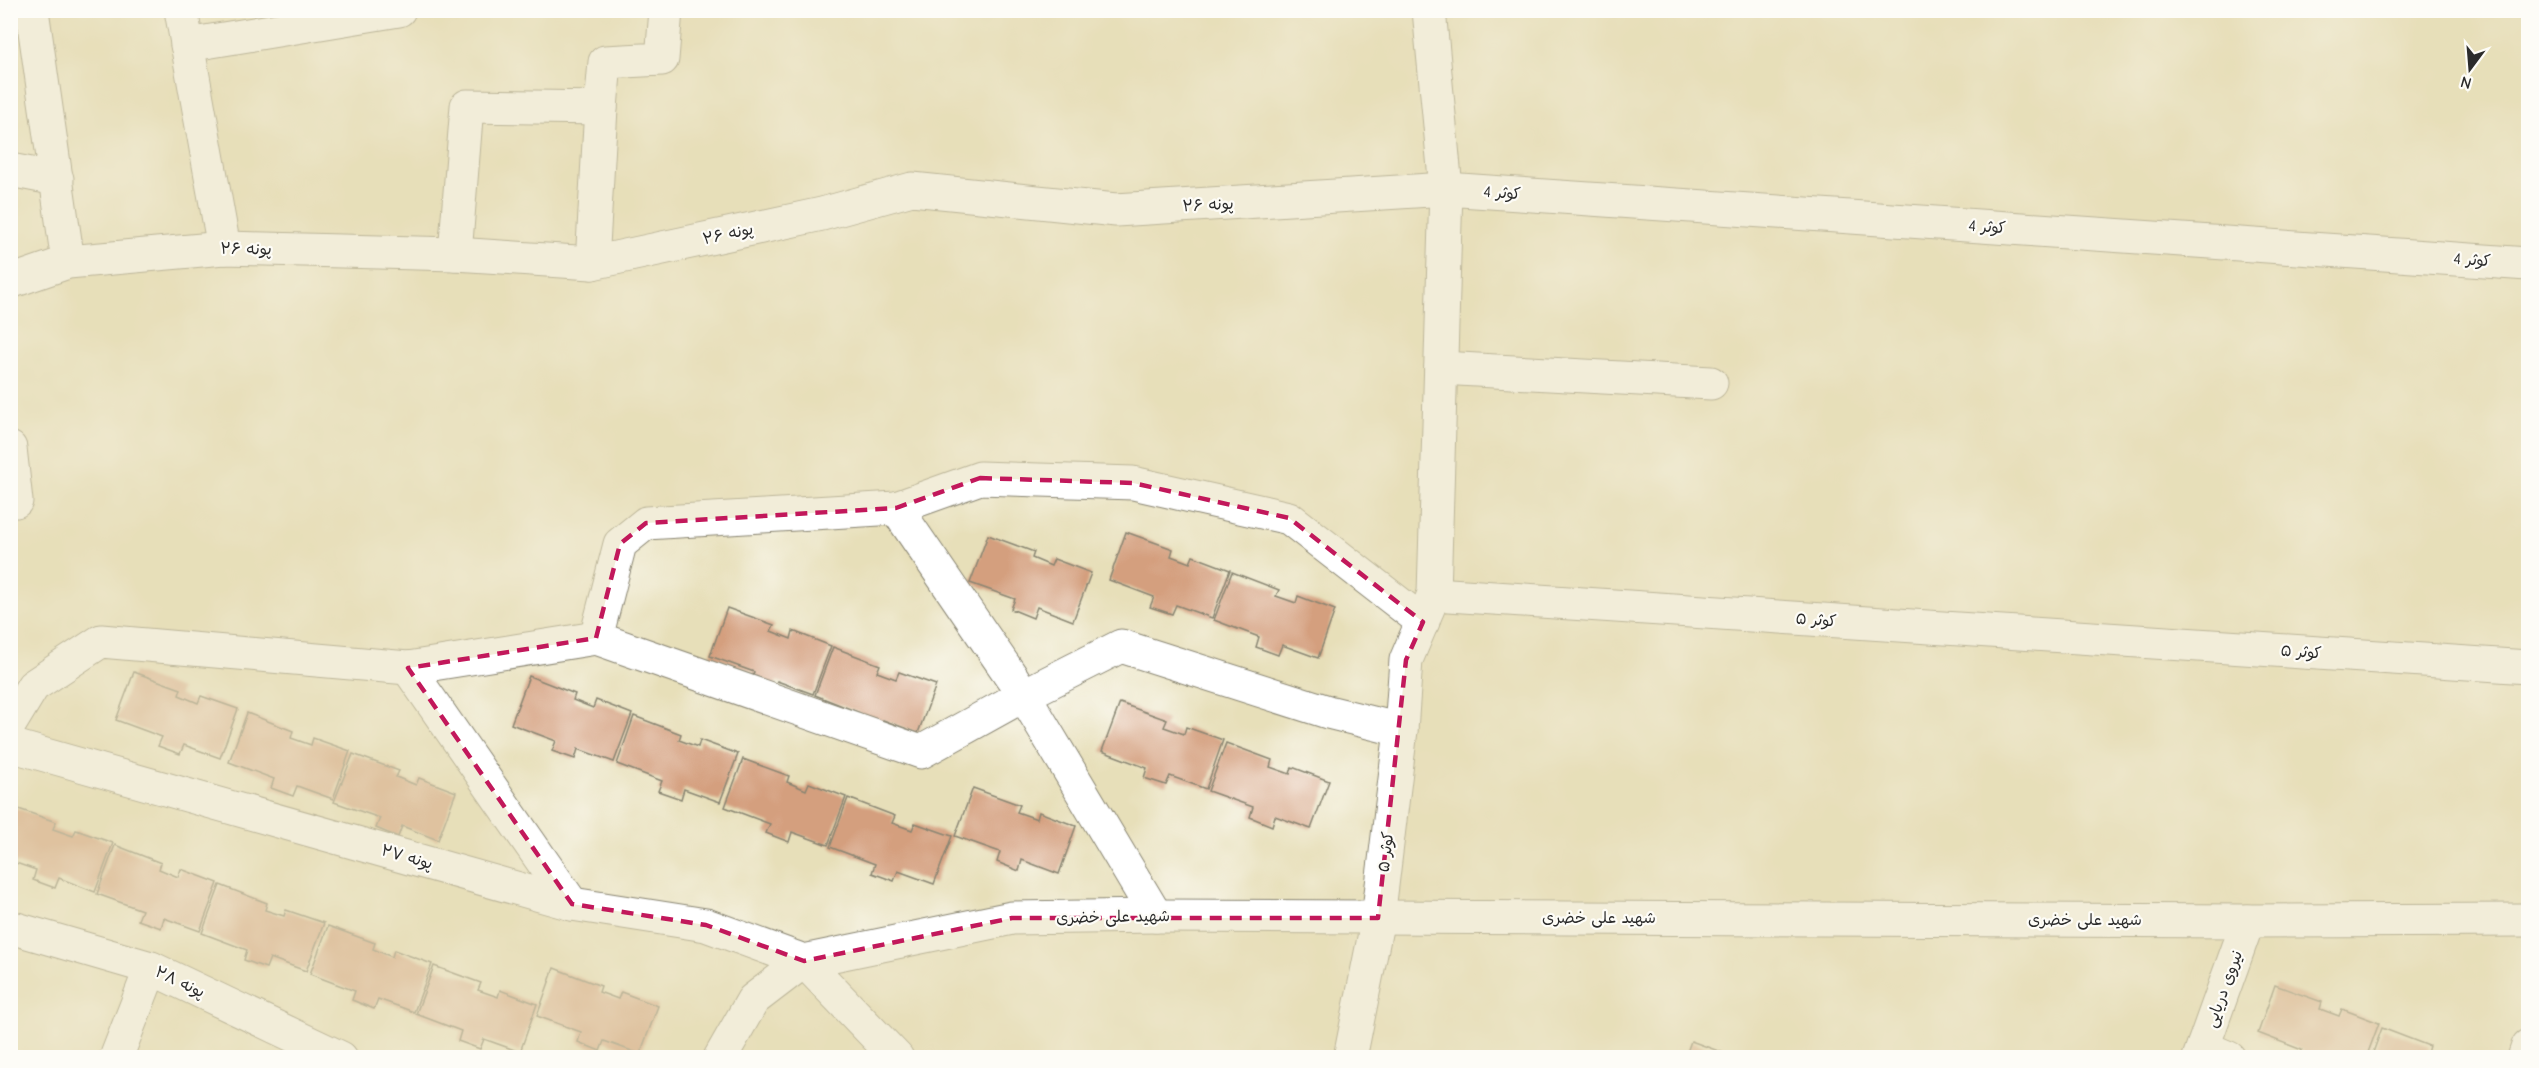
<svg xmlns="http://www.w3.org/2000/svg" width="2539" height="1068" font-family="'Comic Neue','Playpen Sans Arabic',sans-serif">
<style>
.building{fill:#d49f7e}
.lines{fill:none;stroke-linecap:round;stroke-linejoin:round}
.minor-casing{stroke:#898572;stroke-width:35}
.minor{stroke:#fff;stroke-width:33}
.marked{fill:none;stroke:#c2185b;stroke-width:4.5;stroke-dasharray:12 8;stroke-linejoin:round}
.labels{text-anchor:middle;dominant-baseline:central;stroke-width:4.5;stroke-linejoin:round;paint-order:stroke}
.street-label{font-size:16px;fill:#2b2b2b;stroke:#fdfcf7}
</style>
<rect width="100%" height="100%" fill="#fdfcf7"/>
<filter id="ink" filterUnits="userSpaceOnUse"><feTurbulence type="fractalNoise" baseFrequency=".0167" numOctaves="2"/><feDisplacementMap in="SourceGraphic" scale="12" xChannelSelector="R" yChannelSelector="G"/><feConvolveMatrix kernelMatrix="1 2 1 2 8 2 1 2 1" color-interpolation-filters="sRGB"/></filter>
<filter id="wash" filterUnits="userSpaceOnUse"><feTurbulence type="fractalNoise" baseFrequency=".008" numOctaves="4" result="noise"/><feDisplacementMap in="SourceGraphic" scale="24" xChannelSelector="R" yChannelSelector="G"/><feGaussianBlur stdDeviation="1.35" result="paint"/><feColorMatrix in="noise" values="0 0 0 0 0 0 0 0 0 0 0 0 0 0 0 0 0 1.4 0 .05"/><feComposite in="paint" operator="in"/></filter>
<g filter="url(#wash)">
<rect width="100%" height="100%" fill="#e7dfb9"/>
<g id="blocks">
<g class="building">
<polygon points="1126,532 1173,549 1171,556 1190,563 1193,556 1230,570 1212,618 1176,605 1172,614 1150,607 1154,597 1109,580"/>
<polygon points="988,535 1034,552 1032,558 1051,566 1054,559 1091,573 1073,621 1037,607 1033,618 1011,609 1015,599 970,583"/>
<polygon points="1232,572 1279,590 1276,596 1296,603 1298,596 1335,610 1318,658 1282,645 1278,655 1256,647 1259,637 1214,620"/>
<polygon points="727,608 774,625 771,631 791,639 793,631 831,646 813,694 777,681 773,690 751,682 754,672 710,656"/>
<polygon points="833,647 880,665 877,672 896,679 899,672 936,685 918,733 883,720 879,730 856,722 860,713 815,695"/>
<polygon points="134,672 181,689 179,695 198,703 201,696 238,709 220,758 184,745 180,754 158,746 162,737 116,720"/>
<polygon points="529,676 575,694 573,700 593,708 596,700 632,714 614,762 578,749 575,759 552,751 556,741 511,724"/>
<polygon points="1120,703 1167,720 1164,727 1184,734 1186,727 1223,740 1206,789 1170,776 1166,785 1144,778 1147,768 1102,751"/>
<polygon points="247,713 293,731 291,738 311,745 313,738 350,751 333,799 297,786 293,796 271,788 274,779 229,762"/>
<polygon points="634,716 681,734 679,740 698,747 700,740 738,754 720,802 684,789 681,799 658,791 662,781 617,764"/>
<polygon points="1226,743 1272,760 1270,767 1290,774 1292,767 1329,781 1311,829 1275,816 1272,826 1250,817 1253,807 1208,791"/>
<polygon points="353,754 399,771 396,777 416,785 419,778 456,792 438,840 402,826 398,837 376,828 380,818 334,802"/>
<polygon points="743,759 789,776 787,782 806,790 809,783 846,797 828,845 792,832 789,842 766,833 770,824 725,807"/>
<polygon points="973,788 1020,805 1017,812 1037,819 1039,812 1076,826 1059,874 1022,860 1019,871 997,862 1000,852 955,836"/>
<polygon points="848,798 895,816 892,823 912,830 915,823 952,836 934,884 898,871 894,881 872,873 875,864 830,847"/>
<polygon points="10,806 56,822 53,829 73,836 76,830 113,843 95,892 59,878 55,888 33,880 36,870 10,861"/>
<polygon points="115,845 161,863 159,869 178,877 181,869 218,883 200,931 164,918 161,928 138,920 142,910 97,894"/>
<polygon points="220,885 267,903 265,910 284,916 286,910 324,923 306,971 270,958 266,968 244,960 247,950 202,933"/>
<polygon points="328,926 375,943 373,949 392,957 394,950 432,964 414,1012 378,999 374,1009 352,1000 355,991 310,974"/>
<polygon points="434,966 481,983 478,990 498,997 500,990 537,1004 520,1052 484,1039 480,1049 458,1041 461,1031 416,1014"/>
<polygon points="554,968 601,986 599,992 618,999 621,992 658,1006 640,1054 604,1041 600,1051 578,1042 581,1032 537,1016"/>
<polygon points="2275,985 2322,1002 2320,1009 2339,1016 2342,1009 2379,1023 2366,1058 2300,1058 2302,1050 2258,1033"/>
<polygon points="2382,1028 2429,1046 2427,1053 2439,1058 2371,1058"/>
<polygon points="1691,1041 1735,1057 1735,1058 1685,1058"/>
</g>
</g>
</g>
<g filter="url(#ink)">
<use href="#blocks" fill-opacity="0" stroke="#898572" stroke-width="1.5"/>
<g class="lines">
<defs>
<g id="minor">
<polyline points="32,10 68,262"/>
<polyline points="181,10 224,248"/>
<polyline points="1429,10 1446,189 1434,594"/>
<polyline points="187,45 399,10"/>
<polyline points="10,170 57,179"/>
<polyline points="455,254 467,106 601,108 605,62 662,59 666,10"/>
<polyline points="592,263 601,108"/>
<polyline points="10,282 68,262 224,248 455,254 592,263 822,214 912,189 1116,210 1446,189 2528,264"/>
<polyline points="1441,368 1711,383"/>
<polyline points="10,448 16,501 10,501"/>
<polyline points="896,508 1024,695 1156,916"/>
<polyline points="596,638 921,752 1024,695 1121,646 1328,712 1401,730"/>
<polyline points="408,668 572,904"/>
<polyline points="10,724 33,686 101,641 408,668 596,638 620,544 646,523 896,508 980,478 1133,483 1289,518 1423,622"/>
<polyline points="10,745 572,904 706,925 804,961 897,1058"/>
<polyline points="10,927 151,968 341,1058"/>
<polyline points="2203,1047 2229,1058"/>
<polyline points="116,1058 151,968"/>
<polyline points="720,1058 753,1000 804,961 1012,918 1156,916 2248,921 2528,920"/>
<polyline points="1350,1058 1378,918 1401,730 1406,660 1434,594 2528,667"/>
<polyline points="2199,1058 2248,921"/>
<polyline points="2524,1058 2528,1046"/>
</g>
</defs>
<use href="#minor" class="minor-casing"/>
<use href="#minor" class="minor"/>
</g>
</g>
<path d="M0 0H2539V1068H0ZM980 478 1133 483 1289 518 1423 622 1406 660 1378 918H1012L804 961 706 925 572 904 408 668 596 638 620 544 646 523 896 508Z" fill="#e7dfb9" fill-opacity=".55" fill-rule="evenodd"/>
<path class="marked" d="M980 478 1133 483 1289 518 1423 622 1406 660 1378 918H1012L804 961 706 925 572 904 408 668 596 638 620 544 646 523 896 508Z"/>
<g class="labels">
<g class="street-label">
<text transform="translate(1502 193) rotate(4)">کوثر 4</text>
<text transform="translate(1208 205) rotate(-3)">پونه ۲۶</text>
<text transform="translate(1987 227) rotate(4)">کوثر 4</text>
<text transform="translate(728 234) rotate(-12)">پونه ۲۶</text>
<text transform="translate(246 249) rotate(1)">پونه ۲۶</text>
<text transform="translate(2472 260) rotate(4)">کوثر 4</text>
<text transform="translate(1816 620) rotate(4)">کوثر ۵</text>
<text transform="translate(2301 652) rotate(4)">کوثر ۵</text>
<text transform="translate(1386 852) rotate(-83)">کوثر ۵</text>
<text transform="translate(407 857) rotate(16)">پونه ۲۷</text>
<text transform="translate(1113 917) rotate(-1)">شهید علی خضری</text>
<text x="1599" y="918">شهید علی خضری</text>
<text x="2085" y="920">شهید علی خضری</text>
<text transform="translate(180 982) rotate(25)">پونه ۲۸</text>
<text transform="translate(2224 989) rotate(-70)">نیروی دریایی</text>
</g>
</g>
<rect width="2539" height="1068" fill="none" stroke="#fdfcf7" stroke-width="36"/>
<g transform="translate(2470 69) rotate(196)" stroke="#fdfcf7" stroke-width="4.5" paint-order="stroke">
<path d="M0-4.5L10 22L0 15L-10 22Z" fill="#2b2b2b"/>
<text y="-9" font-size="16" font-weight="bold" text-anchor="middle" fill="#2b2b2b">N</text>
</g>
</svg>
